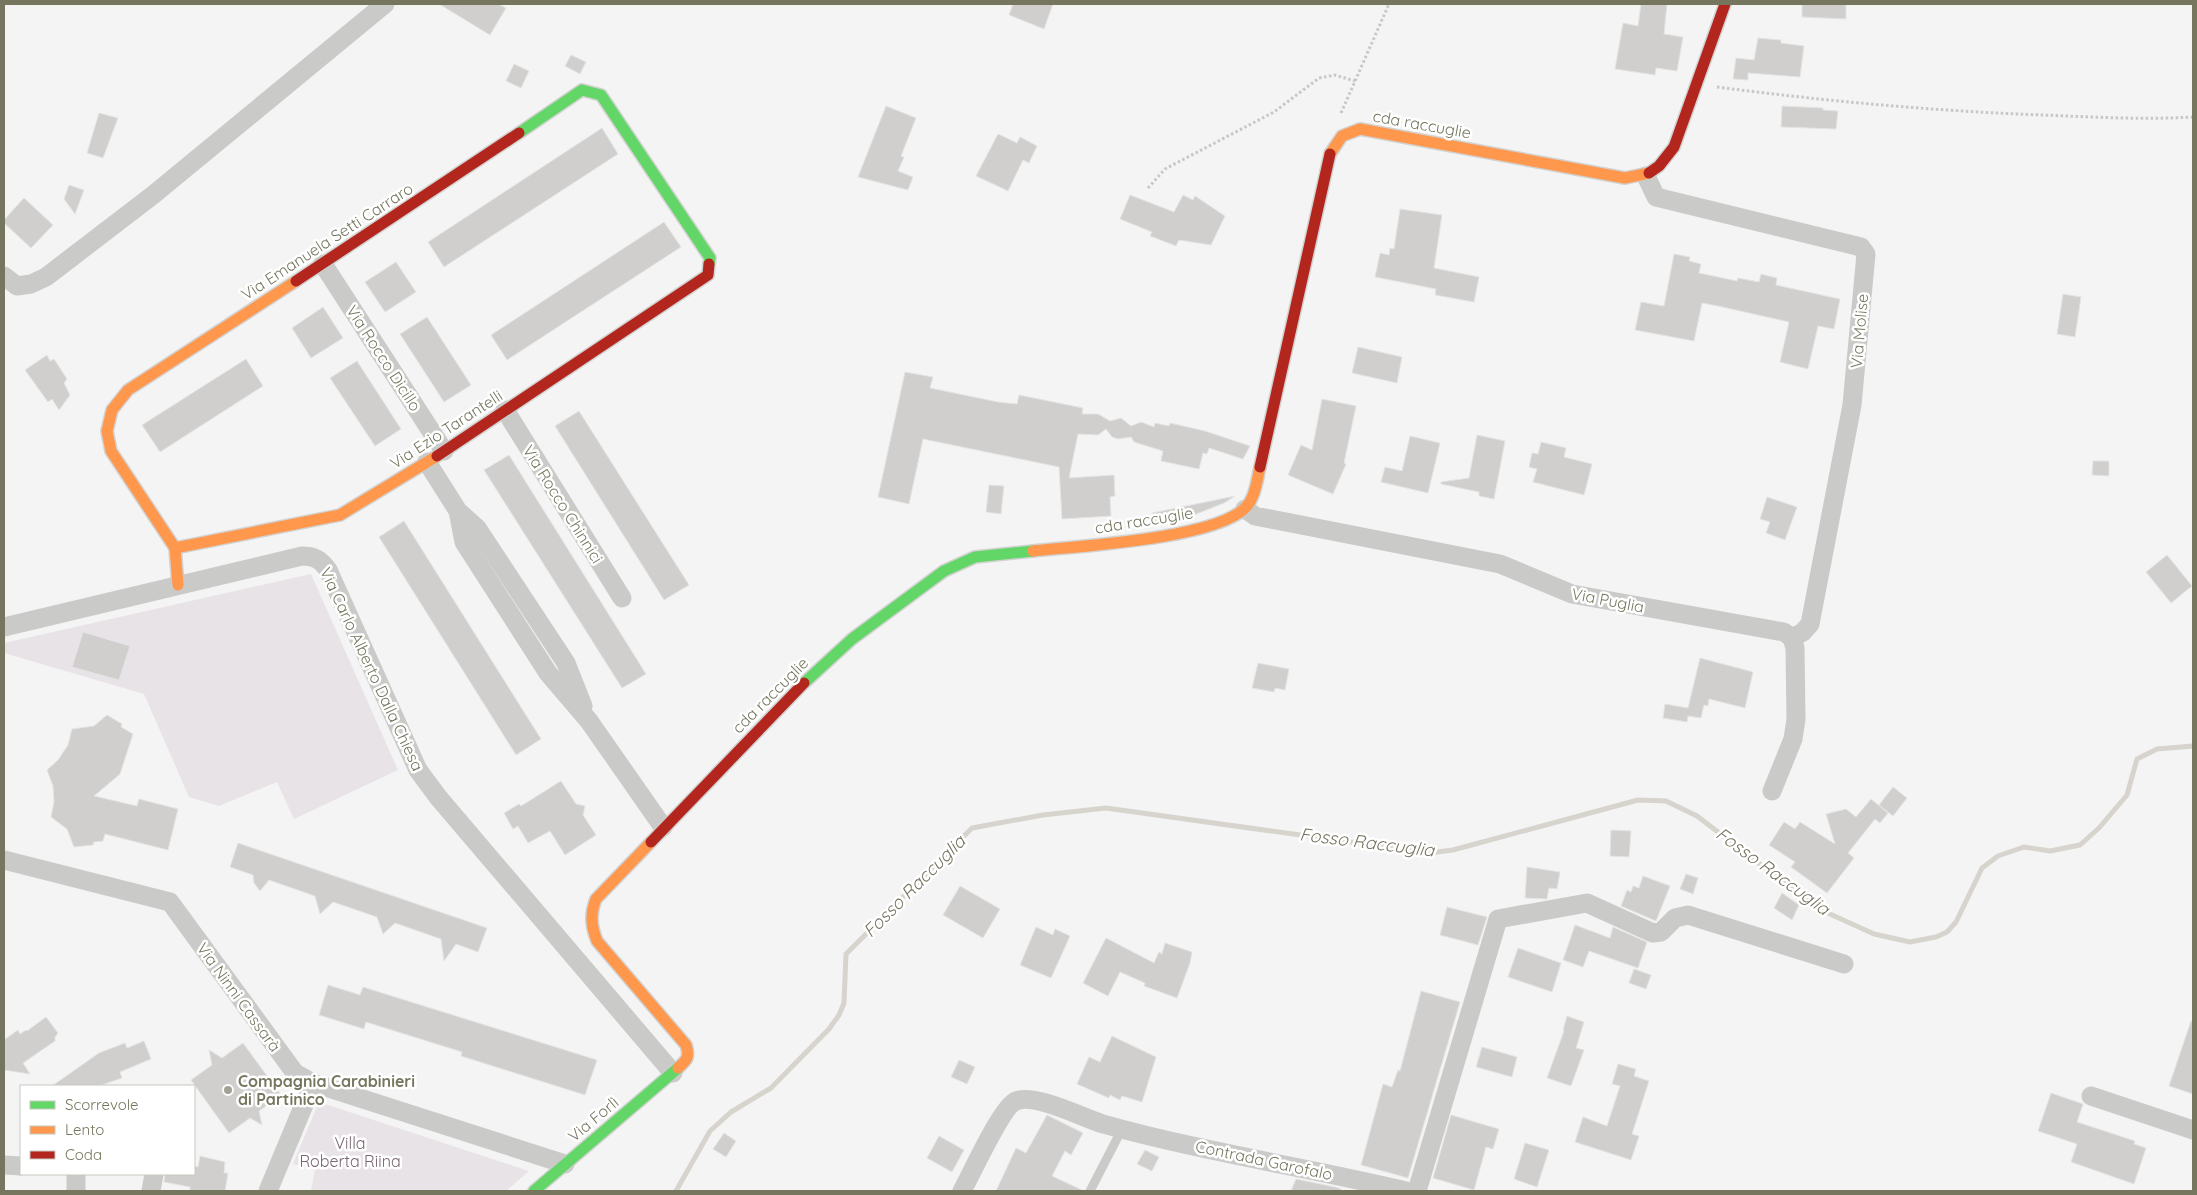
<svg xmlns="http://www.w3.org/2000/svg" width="2197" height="1195" font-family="Quicksand,sans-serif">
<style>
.green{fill:#e8e3e7}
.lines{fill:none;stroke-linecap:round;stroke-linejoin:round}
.stream{stroke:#d6d4cd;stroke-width:5}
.building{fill:#d0cfcd;stroke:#e4e4e4}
.fast-casing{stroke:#d2d2d1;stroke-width:14}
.slow-casing{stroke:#d2d2d1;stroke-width:14}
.jam-casing{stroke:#d2d2d1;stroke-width:14}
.path{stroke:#c7c7c5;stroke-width:3;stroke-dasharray:2.5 2.5;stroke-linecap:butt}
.lane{stroke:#cacac8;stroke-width:9}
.street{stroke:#cacac8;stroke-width:19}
.fast{stroke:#63d668;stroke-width:11}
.slow{stroke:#ff974d;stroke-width:11}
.jam{stroke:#b3261e;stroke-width:11}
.poi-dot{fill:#a2a294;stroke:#fff;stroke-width:2}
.labels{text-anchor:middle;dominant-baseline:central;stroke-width:5;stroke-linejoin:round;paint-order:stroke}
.street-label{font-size:16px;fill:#76765f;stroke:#fff}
.poi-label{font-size:16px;font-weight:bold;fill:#76765f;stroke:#fff;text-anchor:start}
.park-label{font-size:16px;fill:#796672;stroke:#fff}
.water-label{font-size:18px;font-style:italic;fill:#77735f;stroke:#fff}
</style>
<rect width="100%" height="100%" fill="#f5f4f5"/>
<g class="green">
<polygon points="311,574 398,770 294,819 277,782 219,806 189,797 144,694 4,653 4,643"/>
<polygon points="319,1102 529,1171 506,1191 311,1191 315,1169 293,1164"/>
</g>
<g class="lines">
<polyline class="stream" points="676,1191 710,1131 731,1112 771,1088 829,1029 839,1015 844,1003 846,954 972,828 1043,815 1106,808 1429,853 1453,850 1638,800 1666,801 1697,816 1819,909 1874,934 1910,942 1936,937 1947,932 1956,922 1982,868 1998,856 2024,847 2050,851 2080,845 2099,828 2127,795 2137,759 2157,749 2193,746"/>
</g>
<g class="building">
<polygon points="439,4 498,4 506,8 490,35"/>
<polygon points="1013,4 1053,4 1044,29 1009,15"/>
<polygon points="1641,4 1667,4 1664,34 1683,37 1677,71 1656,68 1655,75 1615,69 1623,23 1638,26"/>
<polygon points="1802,4 1846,4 1846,19 1802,17"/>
<polygon points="1758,38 1781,40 1781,43 1804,46 1800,77 1748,73 1748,80 1733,79 1736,58 1754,60"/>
<polygon points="571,55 586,62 580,74 565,66"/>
<polygon points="514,64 529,71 521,88 506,81"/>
<polygon points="886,106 916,118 901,156 904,157 898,171 913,177 908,190 858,177"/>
<polygon points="1782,106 1823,108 1823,110 1838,111 1836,129 1781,127"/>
<polygon points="99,113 118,118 103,158 87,153"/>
<polygon points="602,128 618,154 444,267 428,242"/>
<polygon points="998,134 1017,143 1020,137 1037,146 1029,163 1023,160 1008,191 976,176"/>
<polygon points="69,185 84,190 75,214 64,199"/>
<polygon points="1130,195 1174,212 1183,195 1193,200 1195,196 1225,216 1211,245 1179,240 1176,246 1150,236 1152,232 1120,219"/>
<polygon points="24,198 53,225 31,248 4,223 4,220"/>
<polygon points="1400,209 1442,215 1434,268 1479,277 1474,302 1435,295 1436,289 1375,277 1380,253 1389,255 1390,248 1394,249"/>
<polygon points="664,222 681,247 507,360 491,335"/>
<polygon points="1674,254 1690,257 1689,261 1701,264 1699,273 1737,281 1738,278 1759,282 1761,274 1777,278 1776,285 1840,299 1834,329 1818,326 1808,369 1780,362 1789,322 1718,306 1702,303 1694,341 1635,330 1641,302 1664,306"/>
<polygon points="396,262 416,292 385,312 365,282"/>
<polygon points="2063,294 2081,297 2075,337 2057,334"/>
<polygon points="323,307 343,338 311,358 292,328"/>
<polygon points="427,317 471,385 444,402 400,334"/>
<polygon points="1358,347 1402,357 1397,383 1352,373"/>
<polygon points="47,355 50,361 54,359 67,379 64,383 70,395 59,410 52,399 48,402 25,370"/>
<polygon points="246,359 263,386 160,452 142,425"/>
<polygon points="357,361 401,429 375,446 330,378"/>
<polygon points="905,372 933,377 930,388 998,402 1017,404 1019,395 1083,408 1082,414 1098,414 1110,421 1121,418 1131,426 1141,422 1154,427 1155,423 1169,426 1170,423 1205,431 1250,446 1243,459 1209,448 1207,454 1203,453 1199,469 1161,461 1163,451 1134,442 1131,437 1118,439 1112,437 1106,429 1098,435 1078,434 1069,478 1114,475 1115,496 1110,497 1111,516 1062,519 1059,467 923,439 909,504 878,497"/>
<polygon points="1322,399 1356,406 1344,463 1346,464 1333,494 1288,475 1301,445 1312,450"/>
<polygon points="579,411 689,585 664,600 555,426"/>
<polygon points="1477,435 1505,441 1494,499 1479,496 1479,492 1441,484 1441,482 1469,478"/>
<polygon points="1410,436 1440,443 1428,493 1381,482 1385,467 1402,471"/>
<polygon points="1541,442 1566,448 1564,457 1592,464 1584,495 1533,482 1537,469 1529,467 1532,453 1538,454"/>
<polygon points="509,455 646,674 622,688 484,470"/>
<polygon points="2093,461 2109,461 2109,476 2092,475"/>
<polygon points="989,485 1004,486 1001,514 986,512"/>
<polygon points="1235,496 1224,503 1194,515 1154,522 1152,513"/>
<polygon points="1767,497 1797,507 1785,540 1766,533 1770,522 1760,519"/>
<polygon points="404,521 541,739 516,755 379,537"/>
<polygon points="2167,555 2192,586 2171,603 2146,572"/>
<polygon points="83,632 130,646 119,680 72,667"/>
<polygon points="1700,658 1753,672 1745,708 1709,699 1708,706 1704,705 1701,718 1688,716 1687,722 1663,718 1665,704 1688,708"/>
<polygon points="1258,663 1289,669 1285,690 1275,688 1274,692 1252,688"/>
<polygon points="107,715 122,724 121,727 133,734 120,774 94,796 137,806 139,799 178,809 168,850 105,834 103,841 94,842 93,845 74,847 67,829 51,817 54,802 53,786 47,770 58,760 68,745 72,729 94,726"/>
<polygon points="561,781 576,804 585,806 583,815 596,835 565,855 550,831 528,843 518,826 513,829 504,813 519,804 521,806"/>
<polygon points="1893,787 1907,798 1893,816 1879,805"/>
<polygon points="1871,799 1888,813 1880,823 1875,819 1848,853 1854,858 1827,893 1791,867 1795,862 1769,845 1784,822 1795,829 1800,822 1835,844 1826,814 1846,809 1856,817"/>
<polygon points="1611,830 1631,831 1629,857 1610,856"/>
<polygon points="238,843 487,928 478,952 456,944 444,961 441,939 395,923 383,934 377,917 333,902 320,914 315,896 269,880 260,891 254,883 253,875 230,867"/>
<polygon points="1527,867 1560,872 1557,889 1549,888 1547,899 1525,898"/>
<polygon points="1686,874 1698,878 1693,894 1680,889"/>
<polygon points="1643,876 1670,886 1656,921 1621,906 1627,890 1631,892 1633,886 1639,888"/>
<polygon points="960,886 1000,909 983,938 943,915"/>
<polygon points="1782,893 1799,905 1792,920 1774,908"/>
<polygon points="1447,907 1487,917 1478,945 1440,935"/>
<polygon points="1575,925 1610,938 1613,927 1647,942 1638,968 1589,951 1583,967 1563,960"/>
<polygon points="1036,927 1053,935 1055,929 1070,936 1051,978 1020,965"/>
<polygon points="1106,938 1154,963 1159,952 1162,954 1165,943 1192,952 1190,963 1177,998 1144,986 1145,983 1120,972 1108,996 1083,983"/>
<polygon points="1518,948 1561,963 1552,992 1508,977"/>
<polygon points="1634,969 1651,975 1646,989 1629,983"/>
<polygon points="328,985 360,995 363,987 597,1060 585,1095 461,1056 462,1052 366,1022 364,1029 319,1015"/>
<polygon points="1421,991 1460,1002 1408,1178 1361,1165 1383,1084 1392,1087 1398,1070 1400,1071"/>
<polygon points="1567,1016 1584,1022 1576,1048 1584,1050 1571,1086 1547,1078 1564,1031 1563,1030"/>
<polygon points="46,1017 58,1033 55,1037 55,1041 23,1063 30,1074 4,1070 4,1040 18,1030 20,1034 26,1030 27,1031"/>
<polygon points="2191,1021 2193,1022 2193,1094 2169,1086"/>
<polygon points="1112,1036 1156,1057 1142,1102 1122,1096 1120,1100 1110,1095 1109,1098 1077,1084 1089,1057 1100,1062"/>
<polygon points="144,1041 151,1059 120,1072 122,1078 99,1086 52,1086 99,1053 125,1043 127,1048"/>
<polygon points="243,1043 281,1095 259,1111 262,1125 250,1118 229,1133 191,1080 212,1065 209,1050 222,1058"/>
<polygon points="1482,1047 1517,1057 1512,1077 1476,1067"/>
<polygon points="959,1060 975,1067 967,1084 951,1077"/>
<polygon points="1618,1064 1636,1069 1634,1076 1649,1081 1632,1134 1639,1136 1631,1160 1575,1142 1583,1117 1607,1126 1620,1086 1612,1084"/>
<polygon points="2051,1093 2083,1104 2077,1122 2135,1141 2134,1144 2146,1148 2134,1184 2071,1162 2077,1144 2038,1131"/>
<polygon points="1047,1115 1083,1133 1071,1155 1065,1151 1052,1176 1084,1191 996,1191 1016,1148 1026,1153"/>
<polygon points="1451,1115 1499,1129 1493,1149 1486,1147 1474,1190 1433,1178"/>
<polygon points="724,1133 736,1141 726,1157 713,1149"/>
<polygon points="939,1136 964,1150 952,1172 927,1158"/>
<polygon points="1525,1143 1549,1150 1537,1187 1514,1179"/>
<polygon points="1145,1150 1159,1157 1152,1171 1137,1164"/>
<polygon points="200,1156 225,1162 224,1173 228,1173 225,1191 190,1191 190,1187 164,1182 165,1174 194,1174 194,1166 198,1167"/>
<polygon points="1296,1179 1335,1187 1341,1189 1341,1191 1291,1191"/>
</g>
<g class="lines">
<defs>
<g id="fast">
<polyline points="519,133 582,90 601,95 710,258 709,264"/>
<polyline points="804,683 852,639 944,571 975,557 1033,551"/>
<polyline points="534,1191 678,1068"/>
</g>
<g id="slow">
<polyline points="1330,154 1342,136 1360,129 1625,178 1649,173"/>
<polyline points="175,548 340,515 437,456"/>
<path d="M1033 551C1080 546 1211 539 1244 509 1255 500 1257 480 1260 467"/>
<polyline points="178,585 175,548 111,451 107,431 112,410 128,390 296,281"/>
<path d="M651 842 596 899C590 914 591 926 597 941L686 1045C690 1057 687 1060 678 1068"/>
</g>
<g id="jam">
<polyline points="1649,173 1659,166 1674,147 1725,4"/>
<polyline points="296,281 519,133"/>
<polyline points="437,456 708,275 709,264"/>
<polyline points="1260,467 1330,154"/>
<polyline points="651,842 804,683"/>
</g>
</defs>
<use href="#fast" class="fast-casing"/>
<use href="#slow" class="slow-casing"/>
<use href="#jam" class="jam-casing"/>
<g class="path">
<path d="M1717 87C1825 101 1933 111 2042 115 2092 117 2143 120 2193 117"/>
<polyline points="1341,113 1389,4"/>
<polyline points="1148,188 1165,169 1274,112 1319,78 1335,75 1355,81"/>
</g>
<polyline class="lane" points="1090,1191 1122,1129"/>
<g class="street">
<polyline points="1646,176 1656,197 1861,247 1866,254 1852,405 1810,624 1803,632 1792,638"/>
<polyline points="323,264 444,451"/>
<polyline points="4,276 17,286 31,284 46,277 153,195 385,4"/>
<polyline points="505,410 622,598"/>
<polyline points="427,462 458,511 477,528 566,663 583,706"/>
<polyline points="1245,509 1255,516 1500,564 1572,594 1784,632 1792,638 1795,648 1796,719 1793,739 1772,791"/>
<polyline points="458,511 464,542 548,673 589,721 663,827"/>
<path d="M4 627 302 556C315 556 321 560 328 570L418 770 438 797 673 1073"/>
<polyline points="4,860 170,902 295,1073 313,1083 565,1164"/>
<polyline points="2091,1096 2193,1130"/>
<polyline points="4,1165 21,1166"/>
<polyline points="76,1174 76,1191"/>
<polyline points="151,1191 154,1174"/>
<polyline points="268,1191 313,1083"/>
<path d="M962 1191C971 1175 1002 1106 1016 1101 1035 1093 1083 1118 1103 1124 1203 1152 1306 1167 1406 1191"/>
<polyline points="1417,1191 1498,919 1587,903 1653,933 1661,932 1675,918 1688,915 1844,964"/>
</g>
<use href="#fast" class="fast"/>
<use href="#slow" class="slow"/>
<use href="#jam" class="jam"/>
</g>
<circle class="poi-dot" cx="228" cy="1090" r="5"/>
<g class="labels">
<g class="street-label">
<text transform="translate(1422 124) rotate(10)">cda raccuglie</text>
<text transform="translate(327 241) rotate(-33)">Via Emanuela Setti Carraro</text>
<text transform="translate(1859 331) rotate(-85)">Via Molise</text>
<text transform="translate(384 358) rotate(57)">Via Rocco Dicillo</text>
<text transform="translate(446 429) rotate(-33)">Via Ezio Tarantelli</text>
<text transform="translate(563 504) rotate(58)">Via Rocco Chinnici</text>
<text transform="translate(1144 520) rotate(-9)">cda raccuglie</text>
<text transform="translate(1608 600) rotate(11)">Via Puglia</text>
<text transform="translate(372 669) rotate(65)">Via Carlo Alberto Dalla Chiesa</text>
<text transform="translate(770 695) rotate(-45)">cda raccuglie</text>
<text transform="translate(239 997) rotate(54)">Via Ninni Cassarà</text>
<text transform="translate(593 1119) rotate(-40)">Via Forlì</text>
<text transform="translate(1264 1160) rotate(12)">Contrada Garofalo</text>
</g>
<g class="poi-label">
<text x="238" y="1081">Compagnia Carabinieri<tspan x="238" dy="18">di Partinico</tspan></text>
</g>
<g class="park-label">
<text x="350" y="1143">Villa<tspan x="350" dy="18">Roberta Riina</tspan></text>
</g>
<g class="water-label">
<text transform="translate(1367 842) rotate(7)">Fosso Raccuglia</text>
<text transform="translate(1773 871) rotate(36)">Fosso Raccuglia</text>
<text transform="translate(914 886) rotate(-45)">Fosso Raccuglia</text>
</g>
</g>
<rect width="2197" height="1195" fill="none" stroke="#76765f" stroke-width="10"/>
<rect x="20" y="1085" width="175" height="90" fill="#ffffff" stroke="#c8c8bf"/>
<rect x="30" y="1101" width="25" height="8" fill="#63d668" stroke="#c8c8bf"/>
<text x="65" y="1110" font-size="15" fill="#76765f">Scorrevole</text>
<rect x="30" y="1126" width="25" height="8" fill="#ff974d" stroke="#c8c8bf"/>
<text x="65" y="1135" font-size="15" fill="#76765f">Lento</text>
<rect x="30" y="1151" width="25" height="8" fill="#b3261e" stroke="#c8c8bf"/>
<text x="65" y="1160" font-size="15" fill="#76765f">Coda</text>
</svg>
